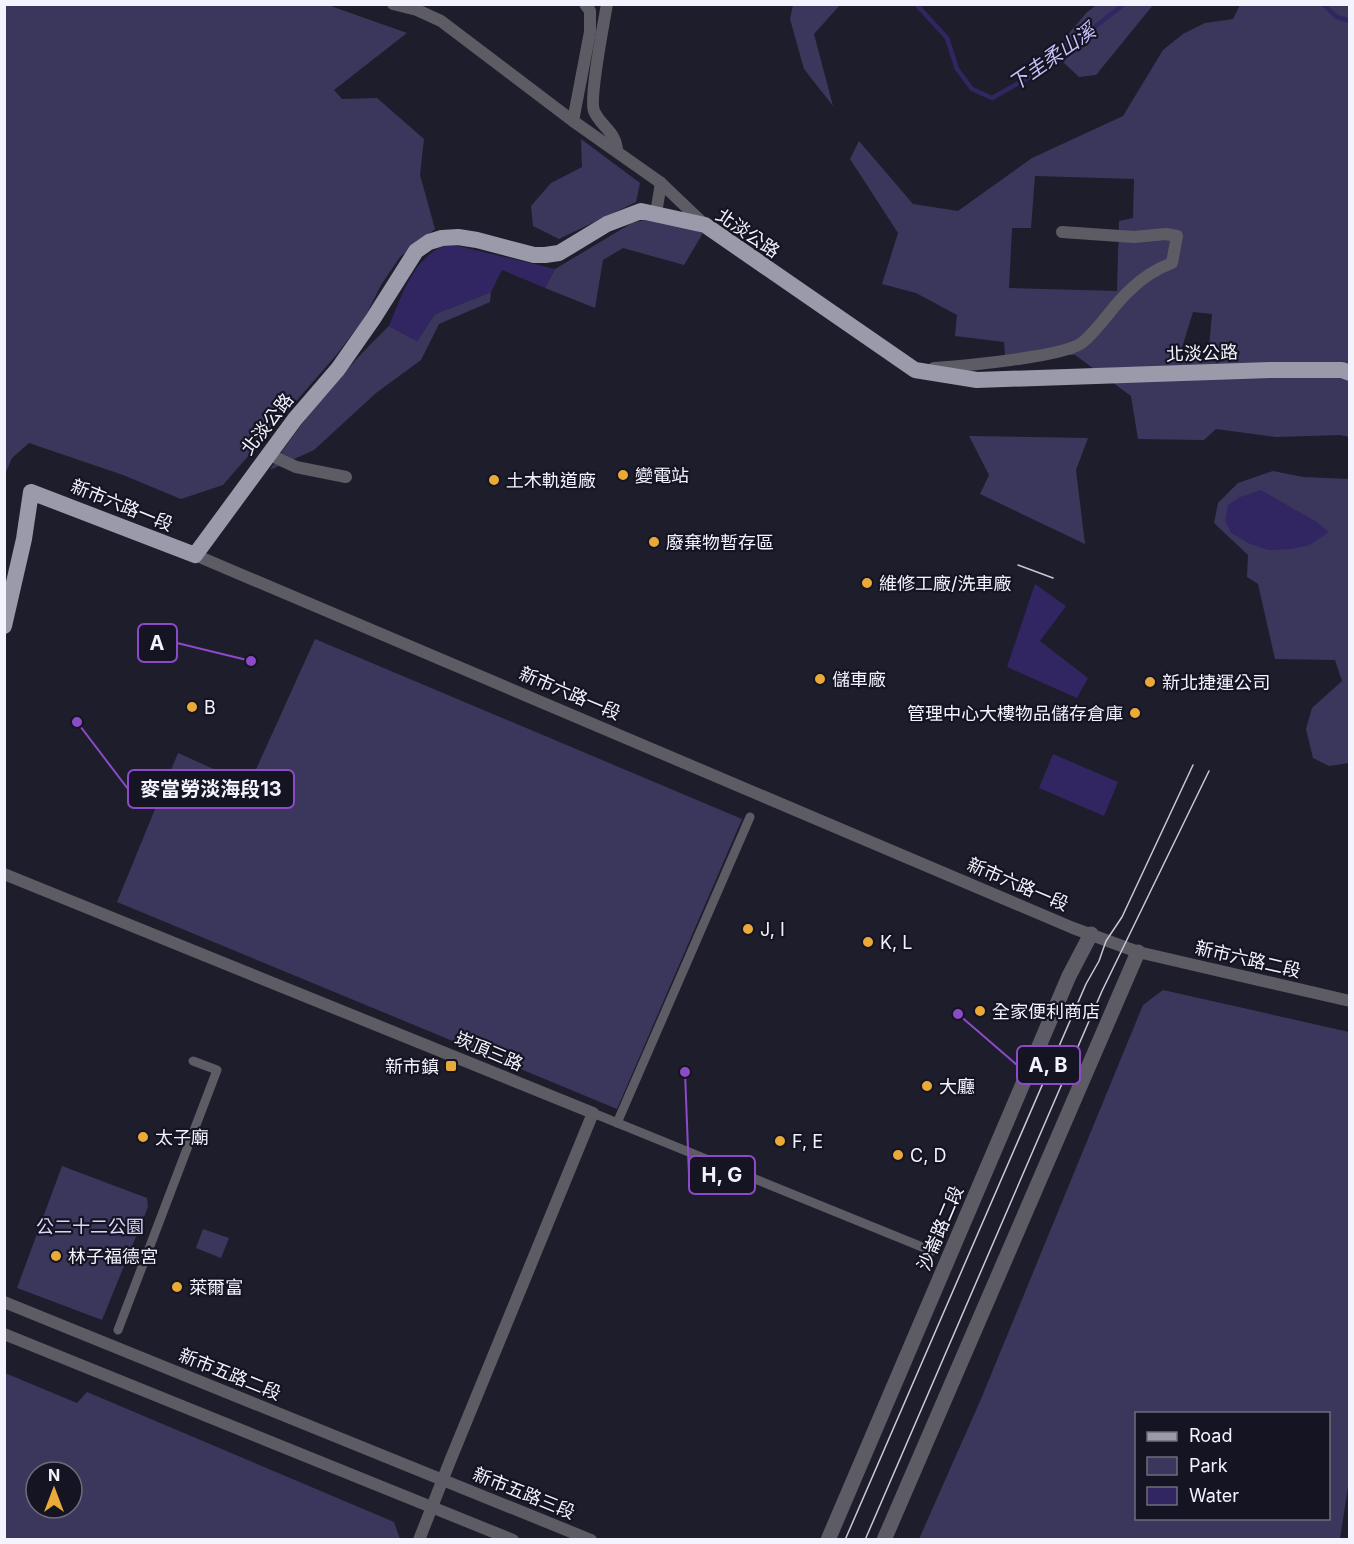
<svg xmlns="http://www.w3.org/2000/svg" width="1354" height="1544" font-family="Inter,'Noto Sans TC',sans-serif">
<style>
.green{fill:#3b375c;fill-rule:evenodd}
.water{fill:#322662}
.lines{fill:none;stroke-linecap:round;stroke-linejoin:round}
.stream{stroke:#322662;stroke-width:4.5}
.pedestrian{stroke:#5d5c64;stroke-width:9}
.minor{stroke:#5d5c64;stroke-width:12}
.tertiary{stroke:#5d5c64;stroke-width:15}
.primary{stroke:#9b9aaa;stroke-width:16}
.tram{stroke:#c9c9d4;stroke-width:1.5}
.poi-dot{fill:#e9aa38;stroke:#151422;stroke-width:2}
.labels{text-anchor:middle;dominant-baseline:central;stroke-width:4.5;stroke-linejoin:round;paint-order:stroke}
.street-label{font-size:18px;fill:#f3f3fd;stroke:#151422}
.poi-label{font-size:18px;fill:#f3f3fd;stroke:#151422;text-anchor:start}
.park-label{font-size:18px;fill:#d8d5fc;stroke:#151422}
.water-label{font-size:20px;font-style:italic;fill:#c6c2fa;stroke:#151422}
.leader{fill:none;stroke:#8d4ac8;stroke-width:2}
.callout-dot{fill:#8d4ac8;stroke:#151422;stroke-width:2}
.callout{fill:#151422;stroke:#8d4ac8;stroke-width:2}
.callout-label{font-size:20px;text-anchor:middle;font-weight:bold;fill:#f3f3fd}
</style>
<rect width="100%" height="100%" fill="#1e1d2c"/>
<g class="green">
<polygon points="1098,4 1153,5 1096,75 1079,77 1063,62 1065,38 1087,12"/>
<polygon points="5,5 328,5 407,33 334,90 342,99 377,98 424,139 420,175 435,229 400,257 381,285 365,317 338,353 223,485 181,499 123,475 29,443 12,458 5,474"/>
<polygon points="793,5 840,5 814,34 833,106 804,69 790,19"/>
<path d="M1240 5H1349V437L1340 435 1276 437 1216 429 1204 440 1138 439 1131 396 1075 355H1005L1004 342 955 336 957 315 916 293 882 284 898 233 850 159 859 141 913 204 958 211 1032 158 1123 116 1163 50 1183 34 1205 23 1233 19ZM1035 176 1134 179 1133 218 1119 221 1117 291 1009 288 1012 228H1031ZM1193 312 1212 314 1208 358 1179 357Z"/>
<polygon points="581,139 640,183 636,202 559,239 533,226 531,206 551,183 582,167"/>
<polygon points="653,218 703,233 684,265 623,248 603,260 595,308 545,288 555,269 632,223"/>
<path d="M491 292 490 302 439 324 421 360 376 393 314 450 270 470C303 417 345 369 389 326L417 341 435 314Z"/>
<polygon points="969,436 1088,438 1076,470 1085,544 980,494 989,475"/>
<polygon points="1273,471 1303,477 1349,479 1349,763 1329,766 1313,758 1306,729 1312,708 1342,681 1335,660 1275,659 1258,584 1247,577 1248,555 1214,523 1218,503 1238,483"/>
<polygon points="315,639 742,819 617,1109 117,902 178,753 249,785"/>
<path d="M1163 990 1349 1032 1350 1473 1340 1539H919L981 1399 1143 1005ZM1136 1414H1328V1518H1136Z"/>
<polygon points="62,1166 147,1198 148,1207 102,1320 17,1288"/>
<polygon points="203,1229 229,1238 221,1258 196,1248"/>
<path d="M5 1373 77 1403 87 1392 394 1522 400 1539H5ZM36 1472H72V1508H36Z"/>
</g>
<g class="water">
<path d="M450 244 555 269 545 288 502 270 491 292 435 314 417 341 389 326C402 296 414 253 450 244Z"/>
<polygon points="1261,490 1317,522 1329,532 1310,545 1292,549 1268,550 1250,544 1231,533 1225,520 1228,505 1240,497"/>
<polygon points="1035,584 1066,606 1040,641 1088,678 1077,698 1007,667"/>
<polygon points="1053,754 1118,782 1104,816 1039,788"/>
</g>
<g class="lines">
<g class="stream">
<polyline points="916,4 947,38 957,69 972,89 992,98 1038,72 1124,4"/>
<polyline points="1323,4 1337,17 1350,21"/>
</g>
<g class="pedestrian">
<polyline points="593,1113 932,1251"/>
<polyline points="617,1123 750,817"/>
<polyline points="118,1330 217,1070 193,1061"/>
</g>
<g class="minor">
<polyline points="393,4 417,10 441,21 573,121 661,183 704,224"/>
<path d="M607 4C604 22 589 98 594 111 601 127 615 130 617 150"/>
<polyline points="573,121 590,32 590,11 585,4"/>
<polyline points="656,213 661,183"/>
<path d="M934 368C961 366 1066 357 1083 342 1101 327 1113 305 1130 290 1142 278 1156 269 1172 263L1177 236 1166 234 1134 237 1062 232"/>
<polyline points="268,454 296,467 346,477"/>
<polyline points="195,555 1073,928 1138,952 1350,1001"/>
<polyline points="4,874 593,1113 450,1461 419,1540"/>
<polyline points="4,1302 591,1540"/>
<polyline points="4,1334 513,1540"/>
</g>
<g class="tertiary">
<polyline points="828,1540 1069,976 1091,934"/>
<polyline points="884,1540 1138,952"/>
</g>
<polyline class="primary" points="4,626 24,539 31,492 195,555 295,419 338,369 373,319 416,251 429,242 442,238 458,237 477,240 534,255 545,255 559,253 607,224 641,211 705,225 915,370 977,380 1270,370 1342,370 1350,373"/>
<g class="tram">
<polyline points="1018,565 1053,578"/>
<polyline points="845,1540 1086,984 1099,961 1106,941 1122,917 1193,765"/>
<polyline points="865,1540 1102,991 1209,771"/>
</g>
</g>
<g class="poi-dot">
<circle cx="623" cy="475" r="6"/>
<circle cx="494" cy="480" r="6"/>
<circle cx="654" cy="542" r="6"/>
<circle cx="867" cy="583" r="6"/>
<circle cx="820" cy="679" r="6"/>
<circle cx="1150" cy="682" r="6"/>
<circle cx="192" cy="707" r="6"/>
<circle cx="1135" cy="713" r="6"/>
<circle cx="748" cy="929" r="6"/>
<circle cx="868" cy="942" r="6"/>
<circle cx="980" cy="1011" r="6"/>
<rect x="445" y="1060" width="12" height="12" rx="3"/>
<circle cx="927" cy="1086" r="6"/>
<circle cx="143" cy="1137" r="6"/>
<circle cx="780" cy="1141" r="6"/>
<circle cx="898" cy="1155" r="6"/>
<circle cx="56" cy="1256" r="6"/>
<circle cx="177" cy="1287" r="6"/>
</g>
<g class="labels">
<g class="street-label">
<text transform="translate(748 233) rotate(34)">北淡公路</text>
<text transform="translate(1202 353) rotate(-2)">北淡公路</text>
<text transform="translate(267 424) rotate(-52)">北淡公路</text>
<text transform="translate(122 505) rotate(22)">新市六路一段</text>
<text transform="translate(570 693) rotate(23)">新市六路一段</text>
<text transform="translate(1018 884) rotate(23)">新市六路一段</text>
<text transform="translate(1248 959) rotate(13)">新市六路二段</text>
<text transform="translate(489 1051) rotate(23)">崁頂三路</text>
<text transform="translate(940 1228) rotate(-67)">沙崙路二段</text>
<text transform="translate(230 1374) rotate(22)">新市五路二段</text>
<text transform="translate(524 1493) rotate(22)">新市五路三段</text>
</g>
<g class="poi-label">
<text x="635" y="475">變電站</text>
<text x="506" y="480">土木軌道廠</text>
<text x="666" y="542">廢棄物暫存區</text>
<text x="879" y="583">維修工廠/洗車廠</text>
<text x="832" y="679">儲車廠</text>
<text x="1162" y="682">新北捷運公司</text>
<text x="204" y="707">B</text>
<text x="1123" y="713" text-anchor="end">管理中心大樓物品儲存倉庫</text>
<text x="760" y="929">J, I</text>
<text x="880" y="942">K, L</text>
<text x="992" y="1011">全家便利商店</text>
<text x="439" y="1066" text-anchor="end">新市鎮</text>
<text x="939" y="1086">大廳</text>
<text x="155" y="1137">太子廟</text>
<text x="792" y="1141">F, E</text>
<text x="910" y="1155">C, D</text>
<text x="68" y="1256">林子福德宮</text>
<text x="189" y="1287">萊爾富</text>
</g>
<g class="park-label">
<text x="90" y="1226">公二十二公園</text>
</g>
<g class="water-label">
<text transform="translate(1052 57) rotate(-35)">下圭柔山溪</text>
</g>
</g>
<path class="leader" d="M251 661L177 643M77 722L128 789M958 1014L1017 1065M685 1072L689 1175"/>
<g class="callout-dot">
<circle cx="251" cy="661" r="6"/>
<circle cx="77" cy="722" r="6"/>
<circle cx="958" cy="1014" r="6"/>
<circle cx="685" cy="1072" r="6"/>
</g>
<g class="callout">
<rect x="138" y="624" width="39" height="38" rx="6"/>
<rect x="128" y="770" width="166" height="38" rx="6"/>
<rect x="1017" y="1046" width="63" height="38" rx="6"/>
<rect x="689" y="1156" width="66" height="38" rx="6"/>
</g>
<g class="callout-label">
<text x="157" y="650">A</text>
<text x="211" y="796">麥當勞淡海段13</text>
<text x="1048" y="1072">A, B</text>
<text x="722" y="1182">H, G</text>
</g>
<rect width="1354" height="1544" fill="none" stroke="#f3f3fd" stroke-width="12"/>
<rect x="1135" y="1412" width="195" height="108" fill="#151422" stroke="#6e6d7a" stroke-width="1.5"/>
<rect x="1147" y="1432" width="30" height="9" fill="#9b9aaa" stroke="#6e6d7a" stroke-width="1.5"/>
<text x="1189" y="1442" font-size="18" fill="#f3f3fd">Road</text>
<rect x="1147" y="1457" width="30" height="18" fill="#3b375c" stroke="#6e6d7a" stroke-width="1.5"/>
<text x="1189" y="1472" font-size="18" fill="#f3f3fd">Park</text>
<rect x="1147" y="1487" width="30" height="18" fill="#322662" stroke="#6e6d7a" stroke-width="1.5"/>
<text x="1189" y="1502" font-size="18" fill="#f3f3fd">Water</text>
<g transform="translate(54 1490)"><circle r="28" fill="#151422" stroke="#6e6d7a" stroke-width="1.5"/>
<path d="M0-4.5L10 22L0 15L-10 22Z" fill="#e9aa38"/>
<text y="-9" font-size="16" font-weight="bold" text-anchor="middle" fill="#f3f3fd">N</text>
</g>
</svg>
